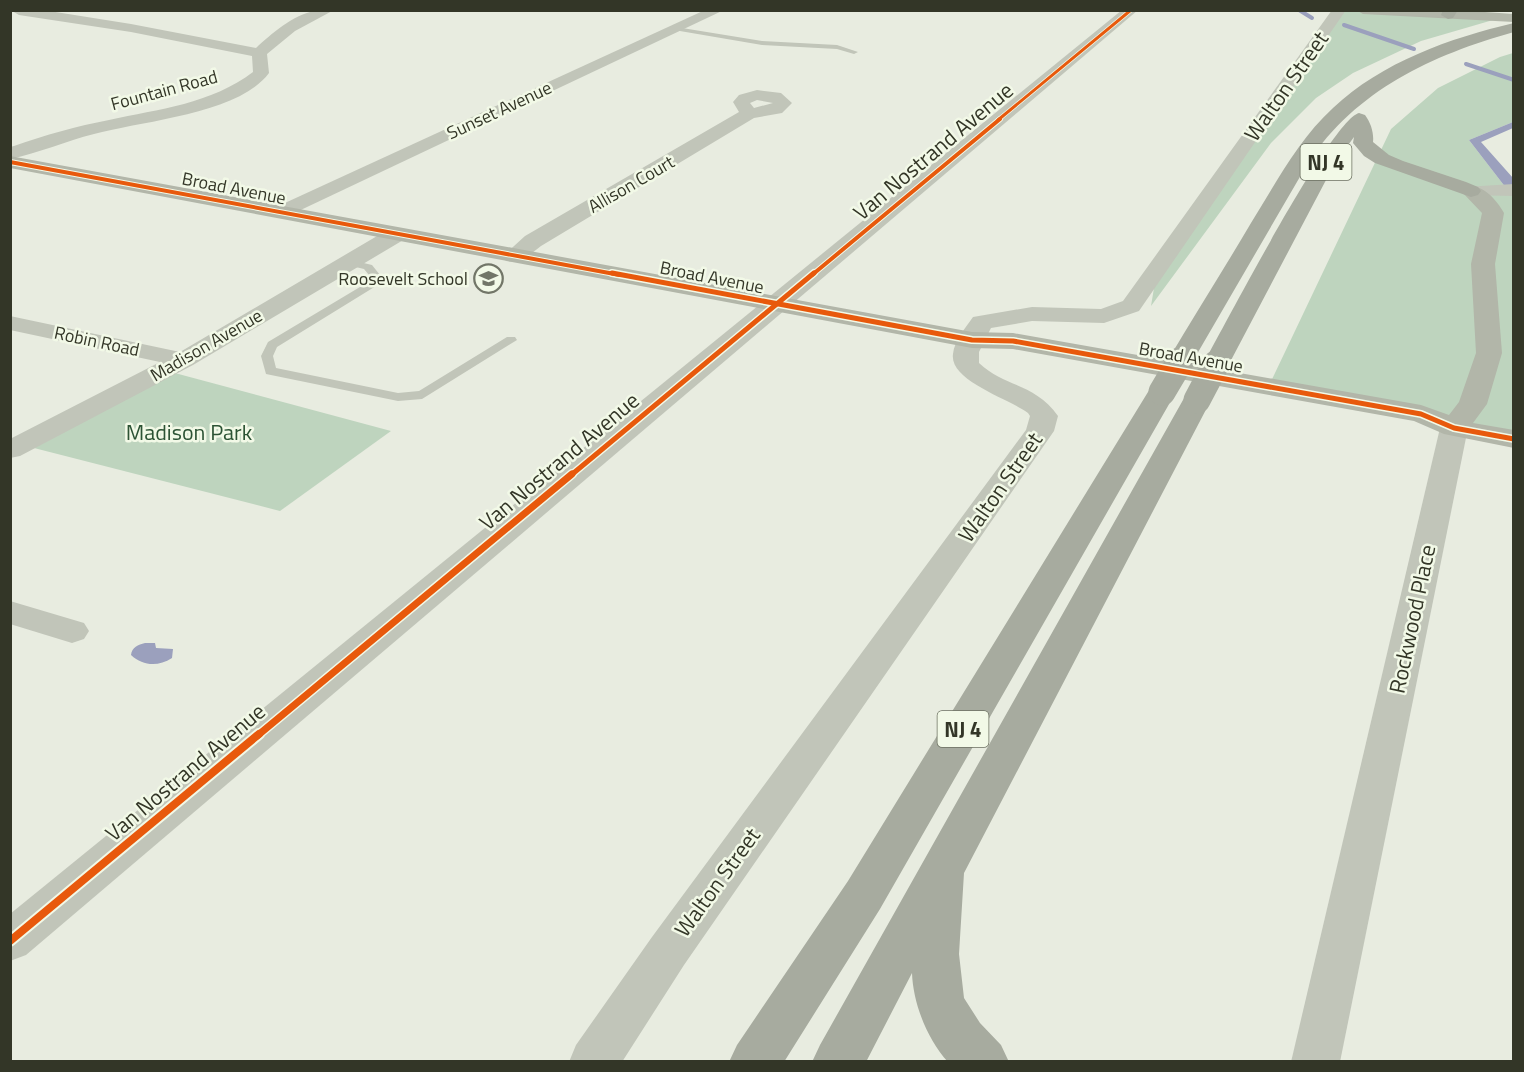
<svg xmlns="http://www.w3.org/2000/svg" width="1524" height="1072" font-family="'Titillium Web',sans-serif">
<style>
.green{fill:#bed4be}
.water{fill:#9ba0bd}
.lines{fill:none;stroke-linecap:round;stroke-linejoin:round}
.stream{stroke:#9ba0bd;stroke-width:4}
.lane{fill:#c1c5b9;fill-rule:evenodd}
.street{fill:#c1c5b9;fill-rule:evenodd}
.secondary{fill:#b2b6a9;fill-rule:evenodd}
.highway{fill:#a7ab9f;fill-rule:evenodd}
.highway-bridge{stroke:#a7ab9f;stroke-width:27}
.cycleway-far4-casing{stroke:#f2f9e7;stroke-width:4.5}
.cycleway-far3-casing{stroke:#f2f9e7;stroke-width:6}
.cycleway-far2-casing{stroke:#f2f9e7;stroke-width:8}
.cycleway-far1-casing{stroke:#f2f9e7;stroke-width:10}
.cycleway-casing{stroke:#f2f9e7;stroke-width:12}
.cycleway-far4{stroke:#e8590c;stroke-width:3}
.cycleway-far3{stroke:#e8590c;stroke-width:4}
.cycleway-far2{stroke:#e8590c;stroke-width:5}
.cycleway-far1{stroke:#e8590c;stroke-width:7}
.cycleway{stroke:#e8590c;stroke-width:8}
.labels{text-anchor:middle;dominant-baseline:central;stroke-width:5;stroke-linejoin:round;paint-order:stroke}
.far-street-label{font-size:18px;fill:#333627;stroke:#f2f9e7}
.far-poi-label{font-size:18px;fill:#333627;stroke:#f2f9e7;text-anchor:end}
.shield{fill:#f2f9e7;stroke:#6c7061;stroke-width:1.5}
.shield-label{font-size:21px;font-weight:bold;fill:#333627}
.street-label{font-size:22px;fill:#333627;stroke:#f2f9e7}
.park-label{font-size:22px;fill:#2c5334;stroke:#f2f9e7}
</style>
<rect width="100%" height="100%" fill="#e8ece0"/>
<g class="green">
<polygon points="1341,11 1439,11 1493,20 1421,41 1353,73 1316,98 1271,143 1151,306 1157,270"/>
<polygon points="1513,53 1513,122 1469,140 1513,197 1513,437 1266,392 1391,129 1438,88 1500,57"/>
<polygon points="171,372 391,431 280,511 34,448"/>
</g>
<g class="water">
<polygon points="1513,122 1513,128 1481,142 1513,178 1513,197 1469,140"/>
<path d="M145 643H155L156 648 173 649 172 658C158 667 143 666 131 655 132 647 138 645 145 643Z"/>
</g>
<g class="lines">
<g class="stream">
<polyline points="1299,10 1312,18"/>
<polyline points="1344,25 1414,49"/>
<polyline points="1466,64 1514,80"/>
</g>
<g class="lane">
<polygon points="676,27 762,41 837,45 858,52 854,54 837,49 762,45 674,30"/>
<polygon points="347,259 372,265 380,275 376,286 277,347 273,356 276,368 398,393 419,391 507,337 515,337 517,340 422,399 398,401 266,374 261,356 268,342 365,284 369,275 364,269 343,264 342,262"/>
</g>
<g class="street">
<path d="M43 10 131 24 256 48C271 34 293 15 314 11 320 9 327 10 334 10L295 31 267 54 269 73C239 114 141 121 94 134 66 141 39 153 10 159V147L14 146C45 135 77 126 109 120 159 109 211 104 253 72L252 56 131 32 19 15 12 11Z"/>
<polygon points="705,10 724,10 288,216 281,218 274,216 271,212 274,208"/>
<polygon points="1122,10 1138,10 26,955 10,961 10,914"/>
<path d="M1332 10H1346L1139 311 1104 323 1032 321 991 328 979 352V363C1004 387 1035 383 1058 416L1054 431 684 965 622 1062H569L576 1045 652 937 1026 430 1030 416 1028 413C1010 399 949 381 953 354 954 341 966 327 973 317L1032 307 1101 309 1123 301Z"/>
<path d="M757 90 781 93 792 103 782 113 754 118 541 246C529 255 521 264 506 261L503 256 525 236 739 112 733 102 739 95ZM757 100 773 103 754 108 750 103Z"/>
<polygon points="1514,184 1514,196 1464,195 1461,191 1464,187"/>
<polygon points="397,228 405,229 408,234 405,239 193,365 20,456 10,458 10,439 160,362 10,330 10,316 180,352 389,229"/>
<polygon points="1454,420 1464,422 1468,428 1340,1062 1291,1062 1440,428 1444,422"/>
<polygon points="10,601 84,623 89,631 84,639 72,643 10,624"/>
</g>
<g class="secondary">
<polygon points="1356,10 1456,10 1514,14 1514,22 1363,14"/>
<path d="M10 156 972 332 1013 333 1421 405 1449 415 1459 402 1476 353 1471 264 1482 213 1461 191 1464 187C1481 182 1496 199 1504 213L1495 264 1502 353 1487 404 1473 423 1514 430V448L1444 434 1414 421 1013 349 972 348 10 168Z"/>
</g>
<g class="highway">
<polygon points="1443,10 1458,10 1453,18 1448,19 1441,15"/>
<path d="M1514 23V32C1432 55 1356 90 1308 163L1190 366 1181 368 1172 366 1168 360C1195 314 1224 269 1251 223 1276 183 1298 140 1333 108 1382 62 1450 38 1514 23Z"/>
<path d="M1359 113 1365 115C1371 123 1374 133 1373 142L1389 155 1403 161 1466 182 1478 187 1481 191 1478 195 1471 197 1375 163 1364 156 1353 143 1354 137 1335 163 1229 364 1226 370 1216 372 1206 370 1203 364C1224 327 1331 120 1359 113Z"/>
<polygon points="1162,384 1172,386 1176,392 880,909 784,1062 729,1062 737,1045 848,881 1148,392 1152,386"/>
<path d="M1197 392 1207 394 1211 400 964 873 959 954 964 998 980 1023 1001 1045 1009 1062H948C927 1039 913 1003 912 973L866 1062H812L820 1045 1183 400 1187 394Z"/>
</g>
<g class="highway-bridge">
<polyline points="1162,392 1181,360"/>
<polyline points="1197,400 1216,364"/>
</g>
<defs>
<polyline id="cycleway-far4" points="998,120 1131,10"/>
<g id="cycleway-far3">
<polyline points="10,162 620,275"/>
<polyline points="812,275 1000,119"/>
</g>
<g id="cycleway-far2">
<polyline points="612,273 972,340 1013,341 1421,414 1454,428 1514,439"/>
<polyline points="570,476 814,273"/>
</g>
<polyline id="cycleway-far1" points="257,736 572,474"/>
<polyline id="cycleway" points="10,941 259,734"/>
</defs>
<use href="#cycleway-far4" class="cycleway-far4-casing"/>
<use href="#cycleway-far3" class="cycleway-far3-casing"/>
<use href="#cycleway-far2" class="cycleway-far2-casing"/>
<use href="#cycleway-far1" class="cycleway-far1-casing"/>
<use href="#cycleway" class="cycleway-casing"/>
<use href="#cycleway-far4" class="cycleway-far4"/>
<use href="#cycleway-far3" class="cycleway-far3"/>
<use href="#cycleway-far2" class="cycleway-far2"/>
<use href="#cycleway-far1" class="cycleway-far1"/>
<use href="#cycleway" class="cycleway"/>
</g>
<defs>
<symbol id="school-ring" viewBox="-11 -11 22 22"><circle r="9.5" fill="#f2f9e7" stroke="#727668" stroke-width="1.5"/><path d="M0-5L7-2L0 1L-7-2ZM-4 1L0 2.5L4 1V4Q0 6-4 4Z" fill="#727668"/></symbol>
</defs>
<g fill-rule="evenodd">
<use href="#school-ring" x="472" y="262" width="33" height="33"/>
</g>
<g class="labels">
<g class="far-street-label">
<text transform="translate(164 90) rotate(-15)">Fountain Road</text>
<text transform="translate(499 110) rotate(-25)">Sunset Avenue</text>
<text transform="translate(631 184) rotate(-30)">Allison Court</text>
<text transform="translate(234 188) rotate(11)">Broad Avenue</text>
<text transform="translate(712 277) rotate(11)">Broad Avenue</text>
<text transform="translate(97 341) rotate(12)">Robin Road</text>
<text transform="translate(206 345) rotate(-30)">Madison Avenue</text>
<text transform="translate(1191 357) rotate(10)">Broad Avenue</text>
</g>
<g class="far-poi-label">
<text x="468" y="278">Roosevelt School</text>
</g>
<g class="shield">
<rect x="1300.5" y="144" width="51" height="36" rx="4.5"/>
<rect x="937.5" y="711" width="51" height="36" rx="4.5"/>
</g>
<g class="shield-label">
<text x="1326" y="162">NJ 4</text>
<text x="963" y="729">NJ 4</text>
</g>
<g class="street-label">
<text transform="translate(1286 86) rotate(-55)">Walton Street</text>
<text transform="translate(933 151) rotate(-40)">Van Nostrand Avenue</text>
<text transform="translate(559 461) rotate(-40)">Van Nostrand Avenue</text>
<text transform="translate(1000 487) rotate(-55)">Walton Street</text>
<text transform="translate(1412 619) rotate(-78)">Rockwood Place</text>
<text transform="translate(185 772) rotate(-40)">Van Nostrand Avenue</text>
<text transform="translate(717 882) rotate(-54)">Walton Street</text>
</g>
<g class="park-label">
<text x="189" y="432">Madison Park</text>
</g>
</g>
<rect width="1524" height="1072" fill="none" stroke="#333627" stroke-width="24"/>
</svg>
